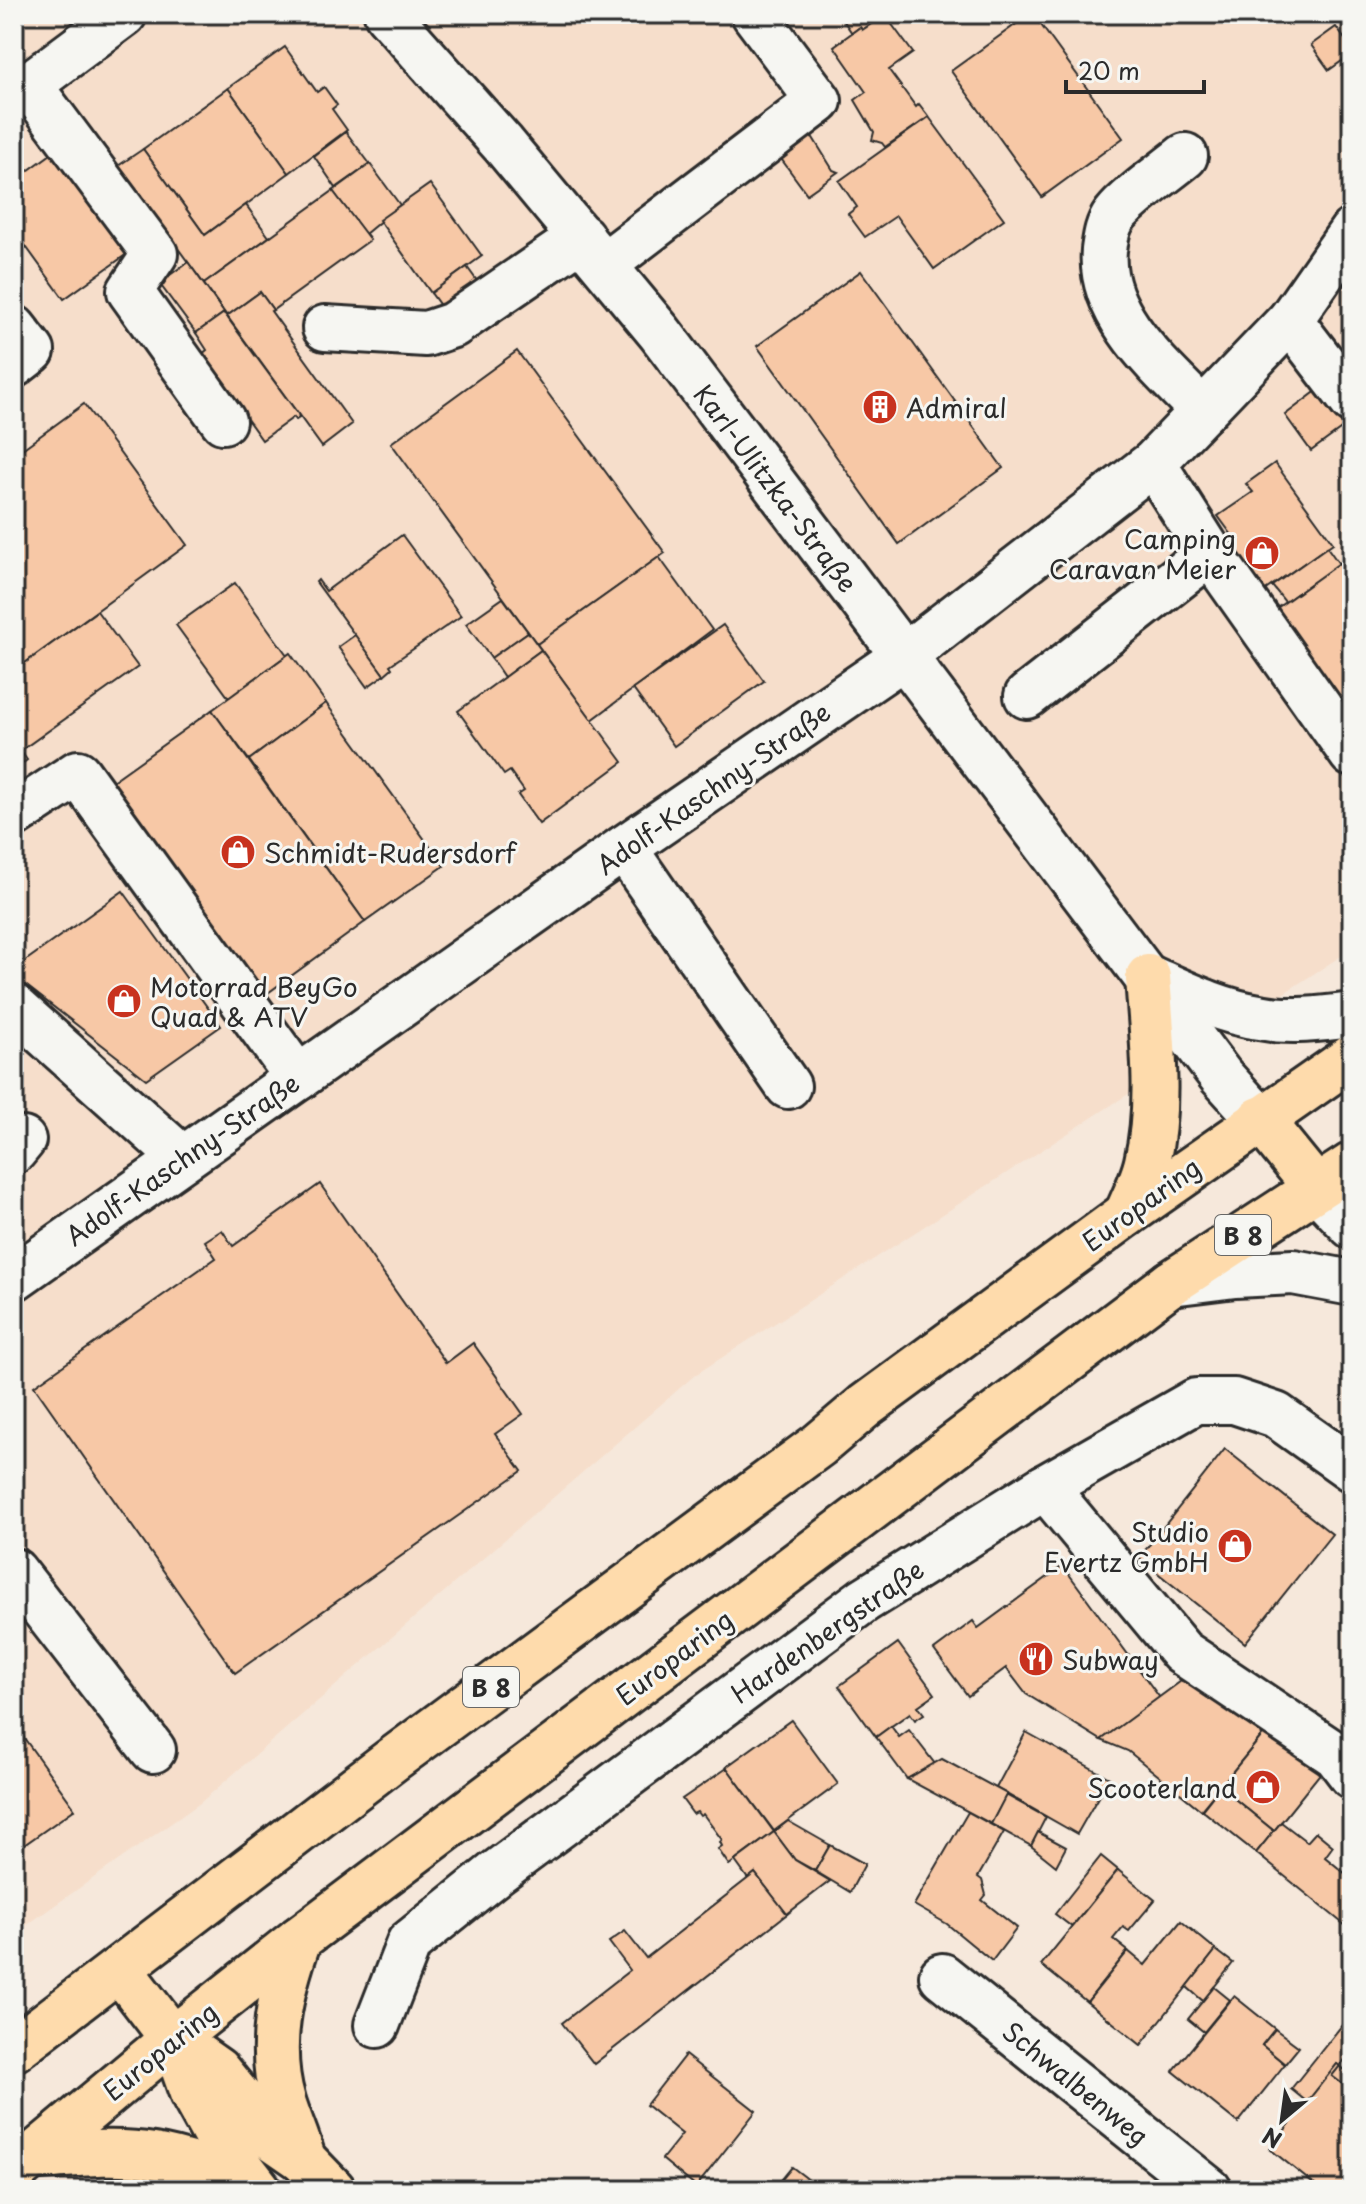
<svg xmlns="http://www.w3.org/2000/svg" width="1366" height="2204" font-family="'Playpen Sans',sans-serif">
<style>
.built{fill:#f6decb}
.building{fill:#f7c8a6;stroke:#2b2b2b;stroke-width:2}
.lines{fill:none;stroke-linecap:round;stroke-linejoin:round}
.minor-casing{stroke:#2b2b2b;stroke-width:50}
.major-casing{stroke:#2b2b2b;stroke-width:50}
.highway-casing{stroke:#2b2b2b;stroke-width:50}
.minor{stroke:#f6f6f2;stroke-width:44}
.major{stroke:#fedbac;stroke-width:44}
.highway{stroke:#fedbac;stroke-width:44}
.labels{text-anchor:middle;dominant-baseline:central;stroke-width:6;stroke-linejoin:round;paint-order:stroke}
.shield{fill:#f6f6f2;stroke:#686867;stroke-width:2}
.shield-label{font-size:24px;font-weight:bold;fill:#2b2b2b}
.poi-label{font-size:26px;fill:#2b2b2b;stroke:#f6f6f2;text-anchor:start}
.street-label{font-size:26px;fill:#2b2b2b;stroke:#f6f6f2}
</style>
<rect width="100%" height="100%" fill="#f6e8db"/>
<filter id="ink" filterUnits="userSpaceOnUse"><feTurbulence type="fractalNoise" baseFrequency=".0125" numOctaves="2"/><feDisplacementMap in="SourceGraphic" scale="16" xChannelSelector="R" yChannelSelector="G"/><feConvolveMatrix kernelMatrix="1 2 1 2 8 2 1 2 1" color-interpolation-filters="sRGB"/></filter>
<g filter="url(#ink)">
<polygon class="built" points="14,14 1352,14 1352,949 695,1375 200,1803 14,1934"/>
<g class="building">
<polygon points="839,14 884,14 885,15 862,30 860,27 852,33"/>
<polygon points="1030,14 1033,14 1123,138 1042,197 951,71"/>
<polygon points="885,15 913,53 889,70 916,107 919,104 929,117 885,147 882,143 872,140 874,132 855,100 866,92 834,46 860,27 862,30"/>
<polygon points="1336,27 1352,49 1352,54 1329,70 1311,45"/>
<polygon points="285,47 317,92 324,87 337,105 332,109 347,130 289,173 228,88"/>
<polygon points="228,88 289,173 205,235 143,149"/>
<polygon points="929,117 1004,219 934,269 896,216 865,237 848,214 857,207 839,181"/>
<polygon points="346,132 370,164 336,188 314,156"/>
<polygon points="810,133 833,170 838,172 807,194 779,156 784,152 786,155 809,138 807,135"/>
<polygon points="58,149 131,251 64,299 14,230 14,181"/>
<polygon points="143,149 205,235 246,205 269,237 204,284 118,166"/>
<polygon points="370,164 400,205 365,234 333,191"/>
<polygon points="430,184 482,256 431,293 379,220"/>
<polygon points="333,191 370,240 273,310 260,292 227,316 204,284"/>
<polygon points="188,262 224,313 196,333 159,283"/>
<polygon points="467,267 480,285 444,311 431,293"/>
<polygon points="861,271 1003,468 899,544 757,346"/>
<polygon points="260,292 273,310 271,311 352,424 322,447 227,316"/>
<polygon points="224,313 298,414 299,418 296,420 294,417 262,440 201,355 207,350 196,333"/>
<polygon points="517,351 665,553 537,644 391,443"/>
<polygon points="1318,390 1344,427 1311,451 1285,415"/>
<polygon points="84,404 187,545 14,671 14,455"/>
<polygon points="1275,463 1333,543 1264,591 1226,550 1237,542 1218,516 1253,492 1246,484"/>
<polygon points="402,535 461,616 390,665 392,668 384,675 316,582 318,580 326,591"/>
<polygon points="1327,547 1339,564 1285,602 1272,586"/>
<polygon points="1352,554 1352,727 1270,613"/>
<polygon points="659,557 712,630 592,720 537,644"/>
<polygon points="235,583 287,655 229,698 176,625"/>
<polygon points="503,598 528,632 491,658 466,624"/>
<polygon points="97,611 138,667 20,751 14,743 14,671"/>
<polygon points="723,625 764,681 674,746 633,689"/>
<polygon points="528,632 541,650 504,677 491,658"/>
<polygon points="355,635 384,675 367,687 338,647"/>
<polygon points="541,650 623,762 539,824 518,795 524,791 510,771 504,775 458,711"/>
<polygon points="290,653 326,703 249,760 212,710"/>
<polygon points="326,703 444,866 365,922 249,760"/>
<polygon points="212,710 365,922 265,995 111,782"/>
<polygon points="14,742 27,760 14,770"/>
<polygon points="123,891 221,1026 146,1079 14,976 14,969"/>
<polygon points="320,1184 446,1363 473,1343 523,1414 495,1434 522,1471 235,1673 34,1386 216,1258 205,1241 222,1230 233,1246"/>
<polygon points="1225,1449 1332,1534 1245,1643 1139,1558"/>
<polygon points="1063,1566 1160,1698 1101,1740 1026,1694 1006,1668 968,1696 934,1650 973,1621 978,1628"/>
<polygon points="898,1643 935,1694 918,1706 924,1714 915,1720 910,1713 876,1737 839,1686"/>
<polygon points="1192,1673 1270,1726 1201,1810 1128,1751 1101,1740"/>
<polygon points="791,1720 838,1784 774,1831 726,1767"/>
<polygon points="14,1724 75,1809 14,1852"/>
<polygon points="891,1726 899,1737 909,1730 935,1764 907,1779 876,1737"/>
<polygon points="1270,1726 1323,1770 1274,1831 1220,1787"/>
<polygon points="1026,1732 1109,1778 1077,1834 996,1788"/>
<polygon points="942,1759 1007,1794 991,1824 907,1779"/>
<polygon points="727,1768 774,1832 729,1865 718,1849 722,1846 720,1842 722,1840 703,1814 700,1816 697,1812 693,1814 682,1799"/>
<polygon points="1220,1787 1274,1831 1256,1853 1202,1810"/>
<polygon points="1006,1795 1046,1817 1031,1846 991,1824"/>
<polygon points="968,1812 1004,1832 978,1877 982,1880 986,1895 982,1900 1017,1928 992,1961 947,1924 914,1905"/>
<polygon points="788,1821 830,1845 815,1871 795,1860 774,1832"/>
<polygon points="1281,1822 1307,1842 1316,1832 1333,1846 1325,1857 1352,1879 1352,1931 1256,1853"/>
<polygon points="774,1832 795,1860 830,1881 787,1914 755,1873 748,1879 735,1861"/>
<polygon points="1038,1832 1066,1847 1056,1866 1031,1846"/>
<polygon points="830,1845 865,1864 850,1892 815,1871"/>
<polygon points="1101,1856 1118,1870 1072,1927 1055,1914"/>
<polygon points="1118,1870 1155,1900 1129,1931 1123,1927 1113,1939 1128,1951 1087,2002 1041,1965"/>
<polygon points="755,1873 787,1914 594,2064 562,2023 630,1970 609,1942 625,1931 646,1958"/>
<polygon points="1181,1921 1216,1950 1141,2045 1087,2002 1128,1951 1145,1965"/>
<polygon points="1216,1950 1233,1963 1203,2001 1187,1987"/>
<polygon points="1214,1987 1230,2000 1204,2032 1188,2019"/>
<polygon points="1234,1996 1275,2029 1262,2045 1285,2064 1238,2123 1173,2071"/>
<polygon points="1343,2024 1352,2031 1352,2050 1340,2066 1337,2064 1307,2102 1291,2089"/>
<polygon points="1275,2029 1299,2047 1285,2064 1262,2045"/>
<polygon points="685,2055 756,2111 696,2187 662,2159 682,2134 646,2105"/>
<polygon points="1337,2064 1340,2066 1332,2076 1352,2091 1352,2179 1343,2190 1321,2190 1270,2149"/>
<polygon points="1340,2066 1352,2076 1352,2091 1332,2076"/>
<polygon points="792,2167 822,2190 773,2190"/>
<polygon points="1159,2174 1179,2190 1146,2190"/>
</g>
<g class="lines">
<defs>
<g id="minor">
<polyline points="387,14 503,144 660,333 1221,1076 1260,1119"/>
<polyline points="29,85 155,254 130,291 223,421"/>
<polyline points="14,96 124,14"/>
<path d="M1185 156C1167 171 1128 198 1115 215 1107 226 1106 237 1104 250 1098 315 1162 369 1203 411"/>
<polyline points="605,264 819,101 754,14"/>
<polyline points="1290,320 1352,401"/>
<polyline points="14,328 32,351 14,365"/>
<polyline points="325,328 426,334 453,325 582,237"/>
<polyline points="1153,463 1210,553 1352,754"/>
<polyline points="1027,696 1210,553"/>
<polyline points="14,815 78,773 298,1078"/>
<polyline points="624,848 788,1086"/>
<path d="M1148 977C1184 993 1220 1011 1259 1017 1289 1023 1322 1019 1352 1015"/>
<polyline points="14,1007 182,1158"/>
<polyline points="14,1151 23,1140"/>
<polyline points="1316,1188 1352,1226"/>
<polyline points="14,1278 624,848 903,657 1153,463 1290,320 1352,231"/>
<polyline points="1171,1283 1235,1275 1293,1272 1352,1283"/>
<polyline points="1045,1487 1182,1652 1336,1755 1352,1776"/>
<polyline points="14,1571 153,1750"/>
<polyline points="942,1976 1209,2190"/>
<polyline points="377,2025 409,1943 496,1873 864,1600 1045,1487 1196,1401 1234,1401 1276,1415 1352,1469"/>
</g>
<g id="major">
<polyline points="1260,1119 1316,1188"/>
<path d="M1127 1214C1134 1197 1143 1180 1147 1162 1161 1103 1152 1037 1148 977"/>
<polyline points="120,1970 173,2039"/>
<polyline points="14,2049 392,1760 819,1445 865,1406 1127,1214 1352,1057"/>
<polyline points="15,2171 173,2039 299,1939 1171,1283 1352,1165"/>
</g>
<g id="highway">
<path d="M299 1939C280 1992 267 2046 283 2101 289 2121 298 2139 303 2159"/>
<polyline points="173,2039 217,2070 274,2139 303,2159 333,2190"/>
<polyline points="173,2039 192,2093 213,2131 259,2190"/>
<path d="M30 2158C70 2155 113 2149 153 2156 189 2162 224 2177 258 2190"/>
</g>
</defs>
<use href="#minor" class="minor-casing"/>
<use href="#major" class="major-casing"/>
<use href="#highway" class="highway-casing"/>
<use href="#minor" class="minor"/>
<use href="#major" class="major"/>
<use href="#highway" class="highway"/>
</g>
</g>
<defs>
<symbol id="building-disc" viewBox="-11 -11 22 22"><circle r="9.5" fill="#c8321e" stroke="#f6f6f2"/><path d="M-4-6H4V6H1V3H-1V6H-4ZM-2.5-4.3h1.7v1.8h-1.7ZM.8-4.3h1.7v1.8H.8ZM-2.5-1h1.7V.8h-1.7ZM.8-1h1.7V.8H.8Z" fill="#fff"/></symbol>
<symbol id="shop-disc" viewBox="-11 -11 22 22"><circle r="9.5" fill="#c8321e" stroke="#f6f6f2"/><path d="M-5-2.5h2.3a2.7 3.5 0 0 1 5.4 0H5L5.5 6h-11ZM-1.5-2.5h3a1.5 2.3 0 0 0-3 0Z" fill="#fff"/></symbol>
<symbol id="restaurant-disc" viewBox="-11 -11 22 22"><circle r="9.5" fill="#c8321e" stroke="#f6f6f2"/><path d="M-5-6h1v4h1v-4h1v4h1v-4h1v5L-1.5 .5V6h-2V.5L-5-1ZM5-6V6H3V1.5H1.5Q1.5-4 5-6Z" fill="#fff"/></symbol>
</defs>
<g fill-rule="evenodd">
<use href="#building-disc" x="860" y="387" width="40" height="40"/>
<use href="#shop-disc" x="1242" y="533" width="40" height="40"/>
<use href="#shop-disc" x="218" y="832" width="40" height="40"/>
<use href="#shop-disc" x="104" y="981" width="40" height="40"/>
<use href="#shop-disc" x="1215" y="1526" width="40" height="40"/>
<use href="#restaurant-disc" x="1016" y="1639" width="40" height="40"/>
<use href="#shop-disc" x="1243" y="1767" width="40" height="40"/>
</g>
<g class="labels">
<g class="shield">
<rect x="1215" y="1215" width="56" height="40" rx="6"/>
<rect x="463" y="1667" width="56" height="40" rx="6"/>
</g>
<g class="shield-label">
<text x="1243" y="1235">B 8</text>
<text x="491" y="1687">B 8</text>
</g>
<g class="poi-label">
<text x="906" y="407">Admiral</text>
<text x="1236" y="538" text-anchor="end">Camping<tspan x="1236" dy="30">Caravan Meier</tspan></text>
<text x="264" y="852">Schmidt-Rudersdorf</text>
<text x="150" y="986">Motorrad BeyGo<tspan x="150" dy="30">Quad &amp; ATV</tspan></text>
<text x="1209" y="1531" text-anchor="end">Studio<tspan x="1209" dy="30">Evertz GmbH</tspan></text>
<text x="1062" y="1659">Subway</text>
<text x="1237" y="1787" text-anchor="end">Scooterland</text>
</g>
<g class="street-label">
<text transform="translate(776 488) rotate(53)">Karl-Ulitzka-Straße</text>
<text transform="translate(713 788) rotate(-35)">Adolf-Kaschny-Straße</text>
<text transform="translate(182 1159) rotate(-35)">Adolf-Kaschny-Straße</text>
<text transform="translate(1141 1204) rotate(-36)">Europaring</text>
<text transform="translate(827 1631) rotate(-35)">Hardenbergstraße</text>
<text transform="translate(674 1657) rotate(-37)">Europaring</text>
<text transform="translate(160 2051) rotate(-39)">Europaring</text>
<text transform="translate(1076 2083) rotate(39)">Schwalbenweg</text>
</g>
</g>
<rect width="1366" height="2204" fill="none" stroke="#f6f6f2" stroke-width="48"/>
<rect x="24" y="24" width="1318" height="2156" fill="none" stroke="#2b2b2b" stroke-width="3" filter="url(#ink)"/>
<g transform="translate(1282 2120) rotate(209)" stroke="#f6f6f2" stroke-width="6" paint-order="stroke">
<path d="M0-6L14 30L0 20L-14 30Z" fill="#2b2b2b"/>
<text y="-12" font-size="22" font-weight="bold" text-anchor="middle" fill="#2b2b2b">N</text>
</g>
<path d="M1066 80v12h138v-12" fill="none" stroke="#2b2b2b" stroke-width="4"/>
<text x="1078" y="80" font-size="24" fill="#2b2b2b" stroke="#f6f6f2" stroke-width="6" paint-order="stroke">20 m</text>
</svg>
